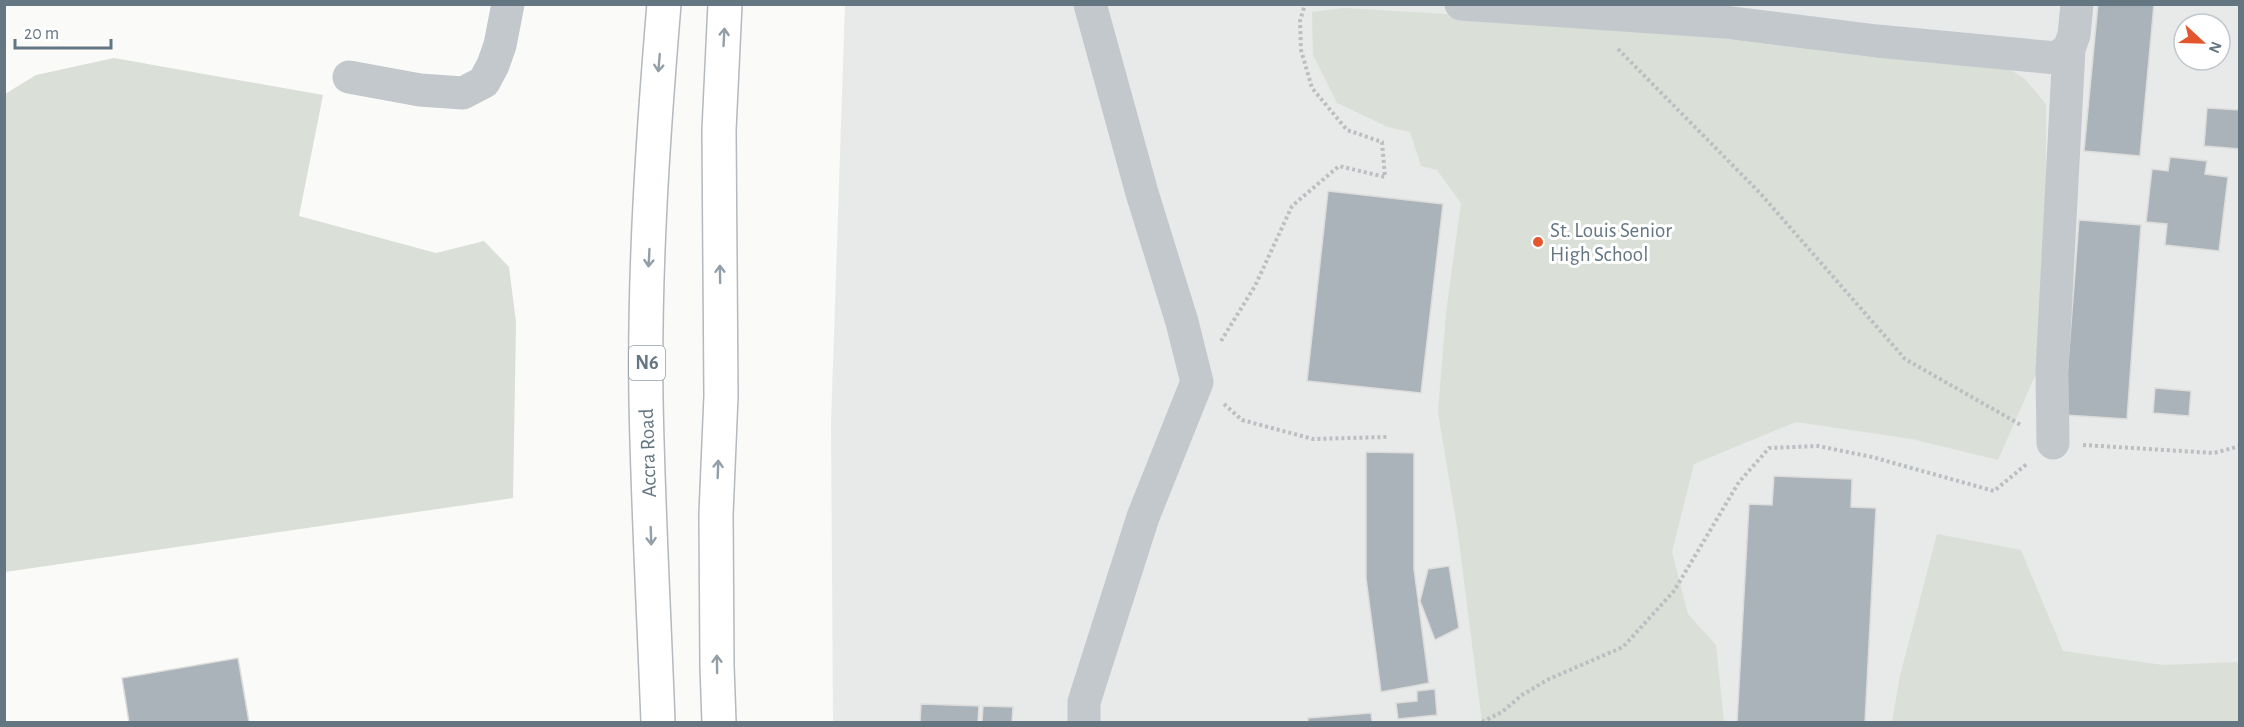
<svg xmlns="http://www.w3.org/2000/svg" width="2244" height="727" font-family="'Alegreya Sans',sans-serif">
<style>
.built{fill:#e8e9e9;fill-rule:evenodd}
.green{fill:#dadfd7}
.building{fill:#aab3b9;stroke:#dcdcda;stroke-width:1.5}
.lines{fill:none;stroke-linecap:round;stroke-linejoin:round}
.highway-casing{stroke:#b4b9bd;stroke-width:36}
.path{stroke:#bbbfc2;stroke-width:4;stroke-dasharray:3 3;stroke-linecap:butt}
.minor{stroke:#c3c8cc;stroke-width:33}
.highway{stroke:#fff;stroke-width:33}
.oneway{stroke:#939fa8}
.poi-dot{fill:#e4572e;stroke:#fff;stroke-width:2}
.labels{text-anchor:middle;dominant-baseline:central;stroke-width:6;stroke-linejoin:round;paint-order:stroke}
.shield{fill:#fff;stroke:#939fa8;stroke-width:1.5}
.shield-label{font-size:20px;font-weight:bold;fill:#657683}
.poi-label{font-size:21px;fill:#657683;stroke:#fff;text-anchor:start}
.street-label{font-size:21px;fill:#657683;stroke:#fff}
</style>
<rect width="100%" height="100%" fill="#fafaf8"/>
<path class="built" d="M845 5H2239V722H833L831 423ZM2184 24H2220V60H2184Z"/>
<g class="green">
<polygon points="1344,8 1549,20 1997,61 2025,79 2046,104 2046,351 1998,460 1912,439 1796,422 1694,464 1672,552 1688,614 1716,645 1724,722 1482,722 1457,527 1438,412 1446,313 1461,203 1437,170 1421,166 1410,132 1388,127 1337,103 1313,55 1312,12"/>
<polygon points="114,58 323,95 299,216 436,253 484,241 509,267 516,322 513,498 5,572 5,94 36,75"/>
<polygon points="1937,534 2021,550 2063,651 2163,665 2237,662 2239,666 2239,722 1892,722 1900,676"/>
</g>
<g class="building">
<polygon points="2098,4 2154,4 2140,156 2084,151"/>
<polygon points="2207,108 2240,110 2240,149 2204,146"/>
<polygon points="2170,157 2207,161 2205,174 2228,177 2219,251 2165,245 2167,224 2146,222 2152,169 2168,171"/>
<polygon points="1328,191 1443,204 1421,393 1307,381"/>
<polygon points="2079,220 2141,225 2127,419 2064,415"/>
<polygon points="2155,388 2191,391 2189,416 2153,413"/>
<polygon points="1366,452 1414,453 1414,569 1429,683 1381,692 1366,578"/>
<polygon points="1774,476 1852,479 1851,507 1876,508 1865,722 1737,722 1749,504 1772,505"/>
<polygon points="1449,566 1459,628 1435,640 1420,601 1428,569"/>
<polygon points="238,658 249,722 129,722 122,678"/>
<polygon points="1435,689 1437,715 1398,719 1396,703 1417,701 1417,691"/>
<polygon points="921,704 979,706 978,722 920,722"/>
<polygon points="983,706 1013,707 1012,722 982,722"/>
<polygon points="1371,713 1372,722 1308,722 1308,718"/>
</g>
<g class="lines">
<defs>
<g id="highway">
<path d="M658 722C654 615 648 507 646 400 644 268 653 136 664 4"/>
<polyline points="719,722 717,666 716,514 721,396 719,130 725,4"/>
</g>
</defs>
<use href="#highway" class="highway-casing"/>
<g class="path">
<polyline points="1618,49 1760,193 1905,359 2021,425"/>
<polyline points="1221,341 1255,286 1292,206 1339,166 1385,177 1382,142 1347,130 1312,88 1301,50 1300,21 1305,4"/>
<polyline points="1224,404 1242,420 1313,439 1387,437"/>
<polyline points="2083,445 2214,453 2240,446"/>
<polyline points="1482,722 1502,712 1522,695 1549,679 1623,647 1674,591 1739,482 1769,448 1818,446 1872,457 1994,491 2028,463"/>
</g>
<g class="minor">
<polyline points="1461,4 1725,22 1877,41 2056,58 2069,49"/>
<polyline points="349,77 420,90 463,93 484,82 493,65 500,45 508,4"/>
<polyline points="2053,443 2052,371 2069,49 2074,35 2077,4"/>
<polyline points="1084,722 1084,702 1143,517 1197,382 1182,322 1142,193 1090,4"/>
</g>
<use href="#highway" class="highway"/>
</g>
<defs><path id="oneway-shaft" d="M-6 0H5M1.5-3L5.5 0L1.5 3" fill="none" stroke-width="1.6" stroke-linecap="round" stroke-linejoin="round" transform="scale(1.5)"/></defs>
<g class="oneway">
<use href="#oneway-shaft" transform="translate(724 37) rotate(-87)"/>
<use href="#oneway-shaft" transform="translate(659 63) rotate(95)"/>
<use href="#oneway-shaft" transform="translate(649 258) rotate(93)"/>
<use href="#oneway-shaft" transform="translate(720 274) rotate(-91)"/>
<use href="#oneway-shaft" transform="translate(718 469) rotate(-88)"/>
<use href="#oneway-shaft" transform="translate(651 536) rotate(88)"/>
<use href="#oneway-shaft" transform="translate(717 664) rotate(-91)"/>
</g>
<circle class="poi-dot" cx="1538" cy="242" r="6"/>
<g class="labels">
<rect class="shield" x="629" y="346" width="36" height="34" rx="4.5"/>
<g class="shield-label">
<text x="647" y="363">N6</text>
</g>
<g class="poi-label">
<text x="1550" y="230">St. Louis Senior<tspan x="1550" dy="24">High School</tspan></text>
</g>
<g class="street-label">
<text transform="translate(648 453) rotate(-92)">Accra Road</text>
</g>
</g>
<rect width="2244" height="727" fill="none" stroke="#657683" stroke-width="12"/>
<g transform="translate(2202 42) rotate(112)"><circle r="28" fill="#ffffff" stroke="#c1c8cd" stroke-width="1.5"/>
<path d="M0-4.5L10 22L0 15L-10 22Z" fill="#e4572e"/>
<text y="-9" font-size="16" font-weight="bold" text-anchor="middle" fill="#657683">N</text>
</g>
<path d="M15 39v9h96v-9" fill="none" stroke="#657683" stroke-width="3"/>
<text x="24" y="39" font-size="18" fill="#657683" stroke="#ffffff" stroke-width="4.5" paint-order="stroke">20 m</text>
</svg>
